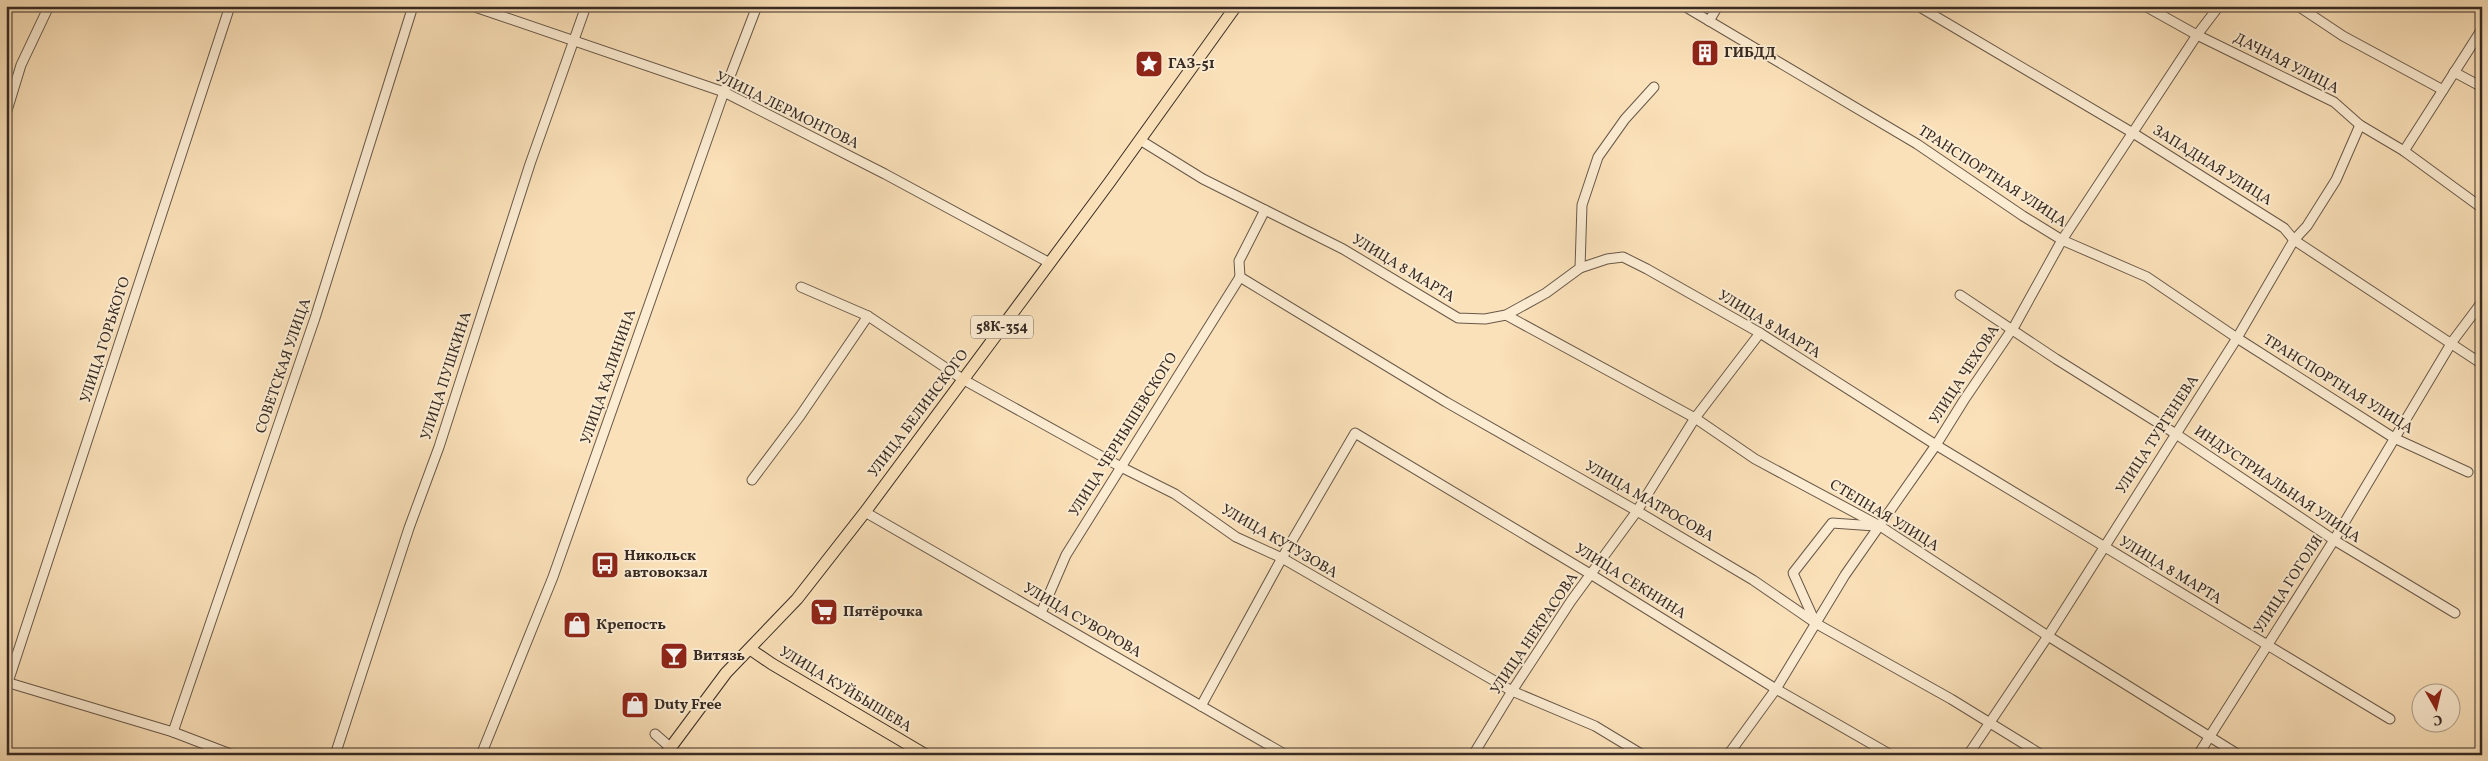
<svg xmlns="http://www.w3.org/2000/svg" width="2488" height="761" font-family="Vollkorn,serif">
<style>
.lines{fill:none;stroke-linecap:round;stroke-linejoin:round}
.minor-casing{stroke:#685849;stroke-width:11}
.major-casing{stroke:#372b24;stroke-width:13}
.minor{stroke:#fcecd2;stroke-width:9}
.major{stroke:#fbe1b9;stroke-width:11}
.labels{text-anchor:middle;dominant-baseline:central;stroke-width:4;stroke-linejoin:round;paint-order:stroke}
.shield{fill:#fcecd2;stroke:#726558;stroke-width:1}
.shield-label{font-size:14px;font-weight:bold;fill:#372b24}
.poi-label{font-size:15px;font-weight:bold;fill:#372b24;stroke:#fcecd2;text-anchor:start}
.street-label{font-size:15px;fill:#372b24;stroke:#fcecd2}
</style>
<rect width="100%" height="100%" fill="#fbe1b9"/>
<filter id="stains"><feTurbulence type="fractalNoise" baseFrequency=".004" numOctaves="4"/><feColorMatrix values="0 0 0 0 .2 0 0 0 0 .09 0 0 0 0 .02 0 0 0 .5 -.17"/></filter>
<radialGradient id="worn" r=".72"><stop offset=".6" stop-color="#630" stop-opacity="0"/><stop offset="1" stop-color="#630" stop-opacity=".3"/></radialGradient>
<g class="lines">
<defs>
<g id="minor">
<polyline points="472,6 724,92 885,174 1048,262"/>
<polyline points="1684,6 1917,144 2023,216 2062,240 2147,277 2237,338 2394,438 2468,472"/>
<polyline points="1918,6 2133,133 2284,228 2294,240 2482,364"/>
<polyline points="2145,6 2197,35 2334,102 2360,125 2404,151 2482,208"/>
<polyline points="2298,6 2343,36 2443,90"/>
<polyline points="1709,21 1718,6"/>
<polyline points="2454,72 2482,87"/>
<polyline points="6,114 21,65 49,6"/>
<polyline points="1140,140 1203,179 1343,249 1458,318 1485,319 1506,315 1546,293 1580,268 1582,205 1598,157 1625,119 1654,87"/>
<polyline points="2404,151 2482,29"/>
<polyline points="1580,268 1607,259 1623,257 1647,269 1760,333 1936,445 2390,719"/>
<polyline points="1240,277 1446,402 1637,511 1753,580 1817,624 1951,699 2042,755"/>
<polyline points="1240,277 1239,261 1265,210"/>
<polyline points="801,287 868,316 964,380 1121,467 1175,494 1236,537 1282,558 1512,691 1595,726 1643,755"/>
<polyline points="1960,295 2056,359 2176,434 2334,540 2455,613"/>
<polyline points="1506,315 1695,418 1755,459 1880,526 2048,636 2239,755"/>
<polyline points="752,480 800,416 868,316"/>
<polyline points="865,512 1286,755"/>
<polyline points="1041,613 1066,555 1240,277"/>
<polyline points="1816,624 1793,573 1832,523 1875,526"/>
<polyline points="6,682 173,732 233,755"/>
<polyline points="8,682 230,6"/>
<polyline points="1201,706 1282,558 1355,433 1592,575 1776,689 1891,755"/>
<polyline points="173,732 315,318 413,6"/>
<polyline points="655,734 671,748"/>
<polyline points="335,755 409,528 439,447 530,164 586,6"/>
<polyline points="481,755 553,577 724,92 757,6"/>
<polyline points="1473,755 1512,691 1571,601 1637,511 1695,418 1760,333"/>
<polyline points="1728,755 1776,689 1845,575 1936,445 1964,400 2015,325 2062,240 2197,35 2219,6"/>
<polyline points="1968,755 2048,636 2176,434 2237,338 2294,240 2307,226 2336,180 2360,125"/>
<polyline points="2198,755 2334,540 2452,342 2482,302"/>
</g>
<g id="major">
<polyline points="750,649 772,664 926,755"/>
<polyline points="665,755 726,673 797,599 865,512 1109,183 1236,6"/>
</g>
</defs>
<use href="#minor" class="minor-casing"/>
<use href="#major" class="major-casing"/>
<use href="#minor" class="minor"/>
<use href="#major" class="major"/>
</g>
<defs>
<symbol id="building-square" viewBox="-11 -11 22 22"><rect x="-9" y="-9" width="18" height="18" rx="4" fill="#8f2418" stroke="#fcecd2"/><path d="M-4-6H4V6H1V3H-1V6H-4ZM-2.5-4.3h1.7v1.8h-1.7ZM.8-4.3h1.7v1.8H.8ZM-2.5-1h1.7V.8h-1.7ZM.8-1h1.7V.8H.8Z" fill="#fff"/></symbol>
<symbol id="sight-square" viewBox="-11 -11 22 22"><rect x="-9" y="-9" width="18" height="18" rx="4" fill="#8f2418" stroke="#fcecd2"/><path d="M0-6L1.8-2.2L6-1.7L2.9 1.2L3.7 5.4L0 3.3L-3.7 5.4L-2.9 1.2L-6-1.7L-1.8-2.2Z" fill="#fff"/></symbol>
<symbol id="bus-square" viewBox="-11 -11 22 22"><rect x="-9" y="-9" width="18" height="18" rx="4" fill="#8f2418" stroke="#fcecd2"/><path d="M-5-6H5V4H4V6H2V4H-2V6H-4V4H-5ZM-3.5-4V0h7V-4ZM-3.5 1.2v1.5H-2V1.2ZM2 1.2v1.5H3.5V1.2Z" fill="#fff"/></symbol>
<symbol id="supermarket-square" viewBox="-11 -11 22 22"><rect x="-9" y="-9" width="18" height="18" rx="4" fill="#8f2418" stroke="#fcecd2"/><path d="M-6-5.5h2.5l.6 2H6L4.5 2H-2.5L-4.4-4H-6ZM-1.5 3.2a1.3 1.3 0 1 0 .1 0ZM3 3.2a1.3 1.3 0 1 0 .1 0Z" fill="#fff"/></symbol>
<symbol id="shop-square" viewBox="-11 -11 22 22"><rect x="-9" y="-9" width="18" height="18" rx="4" fill="#8f2418" stroke="#fcecd2"/><path d="M-5-2.5h2.3a2.7 3.5 0 0 1 5.4 0H5L5.5 6h-11ZM-1.5-2.5h3a1.5 2.3 0 0 0-3 0Z" fill="#fff"/></symbol>
<symbol id="bar-square" viewBox="-11 -11 22 22"><rect x="-9" y="-9" width="18" height="18" rx="4" fill="#8f2418" stroke="#fcecd2"/><path d="M-6-5H6L.8 .8V4.5H3.5V6h-7V4.5H-.8V.8Z" fill="#fff"/></symbol>
</defs>
<g fill-rule="evenodd">
<use href="#building-square" x="1689" y="37" width="32" height="32"/>
<use href="#sight-square" x="1133" y="48" width="32" height="32"/>
<use href="#bus-square" x="589" y="549" width="32" height="32"/>
<use href="#supermarket-square" x="808" y="596" width="32" height="32"/>
<use href="#shop-square" x="561" y="609" width="32" height="32"/>
<use href="#bar-square" x="658" y="640" width="32" height="32"/>
<use href="#shop-square" x="619" y="689" width="32" height="32"/>
</g>
<g class="labels">
<rect class="shield" x="971" y="315.5" width="62" height="23" rx="4"/>
<g class="shield-label">
<text x="1002" y="327">58К-354</text>
</g>
<g class="poi-label">
<text x="1724" y="53">ГИБДД</text>
<text x="1168" y="64">ГАЗ-51</text>
<text x="624" y="556">Никольск<tspan x="624" dy="17">автовокзал</tspan></text>
<text x="843" y="612">Пятёрочка</text>
<text x="596" y="625">Крепость</text>
<text x="693" y="656">Витязь</text>
<text x="654" y="705">Duty Free</text>
</g>
<g class="street-label">
<text transform="translate(2286 64) rotate(27)">ДАЧНАЯ УЛИЦА</text>
<text transform="translate(787 111) rotate(26)">УЛИЦА ЛЕРМОНТОВА</text>
<text transform="translate(2212 166) rotate(32)">ЗАПАДНАЯ УЛИЦА</text>
<text transform="translate(1992 177) rotate(33)">ТРАНСПОРТНАЯ УЛИЦА</text>
<text transform="translate(1403 269) rotate(31)">УЛИЦА 8 МАРТА</text>
<text transform="translate(1769 325) rotate(31)">УЛИЦА 8 МАРТА</text>
<text transform="translate(106 340) rotate(-72)">УЛИЦА ГОРЬКОГО</text>
<text transform="translate(284 366) rotate(-71)">СОВЕТСКАЯ УЛИЦА</text>
<text transform="translate(1965 375) rotate(-57)">УЛИЦА ЧЕХОВА</text>
<text transform="translate(447 376) rotate(-72)">УЛИЦА ПУШКИНА</text>
<text transform="translate(609 377) rotate(-71)">УЛИЦА КАЛИНИНА</text>
<text transform="translate(2338 385) rotate(32)">ТРАНСПОРТНАЯ УЛИЦА</text>
<text transform="translate(919 414) rotate(-53)">УЛИЦА БЕЛИНСКОГО</text>
<text transform="translate(1124 435) rotate(-58)">УЛИЦА ЧЕРНЫШЕВСКОГО</text>
<text transform="translate(2158 435) rotate(-57)">УЛИЦА ТУРГЕНЕВА</text>
<text transform="translate(2277 485) rotate(34)">ИНДУСТРИАЛЬНАЯ УЛИЦА</text>
<text transform="translate(1649 502) rotate(30)">УЛИЦА МАТРОСОВА</text>
<text transform="translate(1884 516) rotate(31)">СТЕПНАЯ УЛИЦА</text>
<text transform="translate(1279 542) rotate(30)">УЛИЦА КУТУЗОВА</text>
<text transform="translate(2170 571) rotate(31)">УЛИЦА 8 МАРТА</text>
<text transform="translate(1630 582) rotate(32)">УЛИЦА СЕКНИНА</text>
<text transform="translate(2289 585) rotate(-57)">УЛИЦА ГОГОЛЯ</text>
<text transform="translate(1082 621) rotate(30)">УЛИЦА СУВОРОВА</text>
<text transform="translate(1535 634) rotate(-56)">УЛИЦА НЕКРАСОВА</text>
<text transform="translate(845 690) rotate(31)">УЛИЦА КУЙБЫШЕВА</text>
</g>
</g>
<rect width="2488" height="761" fill="none" stroke="#fbe1b9" stroke-width="25"/>
<rect x="8" y="8" width="2473" height="746" fill="none" stroke="#372b24" stroke-width="2.5"/>
<rect x="12" y="12" width="2463" height="736" fill="none" stroke="#372b24"/>
<g transform="translate(2436 708) rotate(172)"><circle r="24" fill="#fcecd2" stroke="#ad9f8c"/>
<path d="M0-4L9 19L0 12L-9 19Z" fill="#8f2418"/>
<text y="-8" font-size="14" font-weight="bold" text-anchor="middle" fill="#372b24">С</text>
</g>
<rect width="100%" height="100%" filter="url(#stains)"/>
<rect width="100%" height="100%" fill="url(#worn)"/>
</svg>
